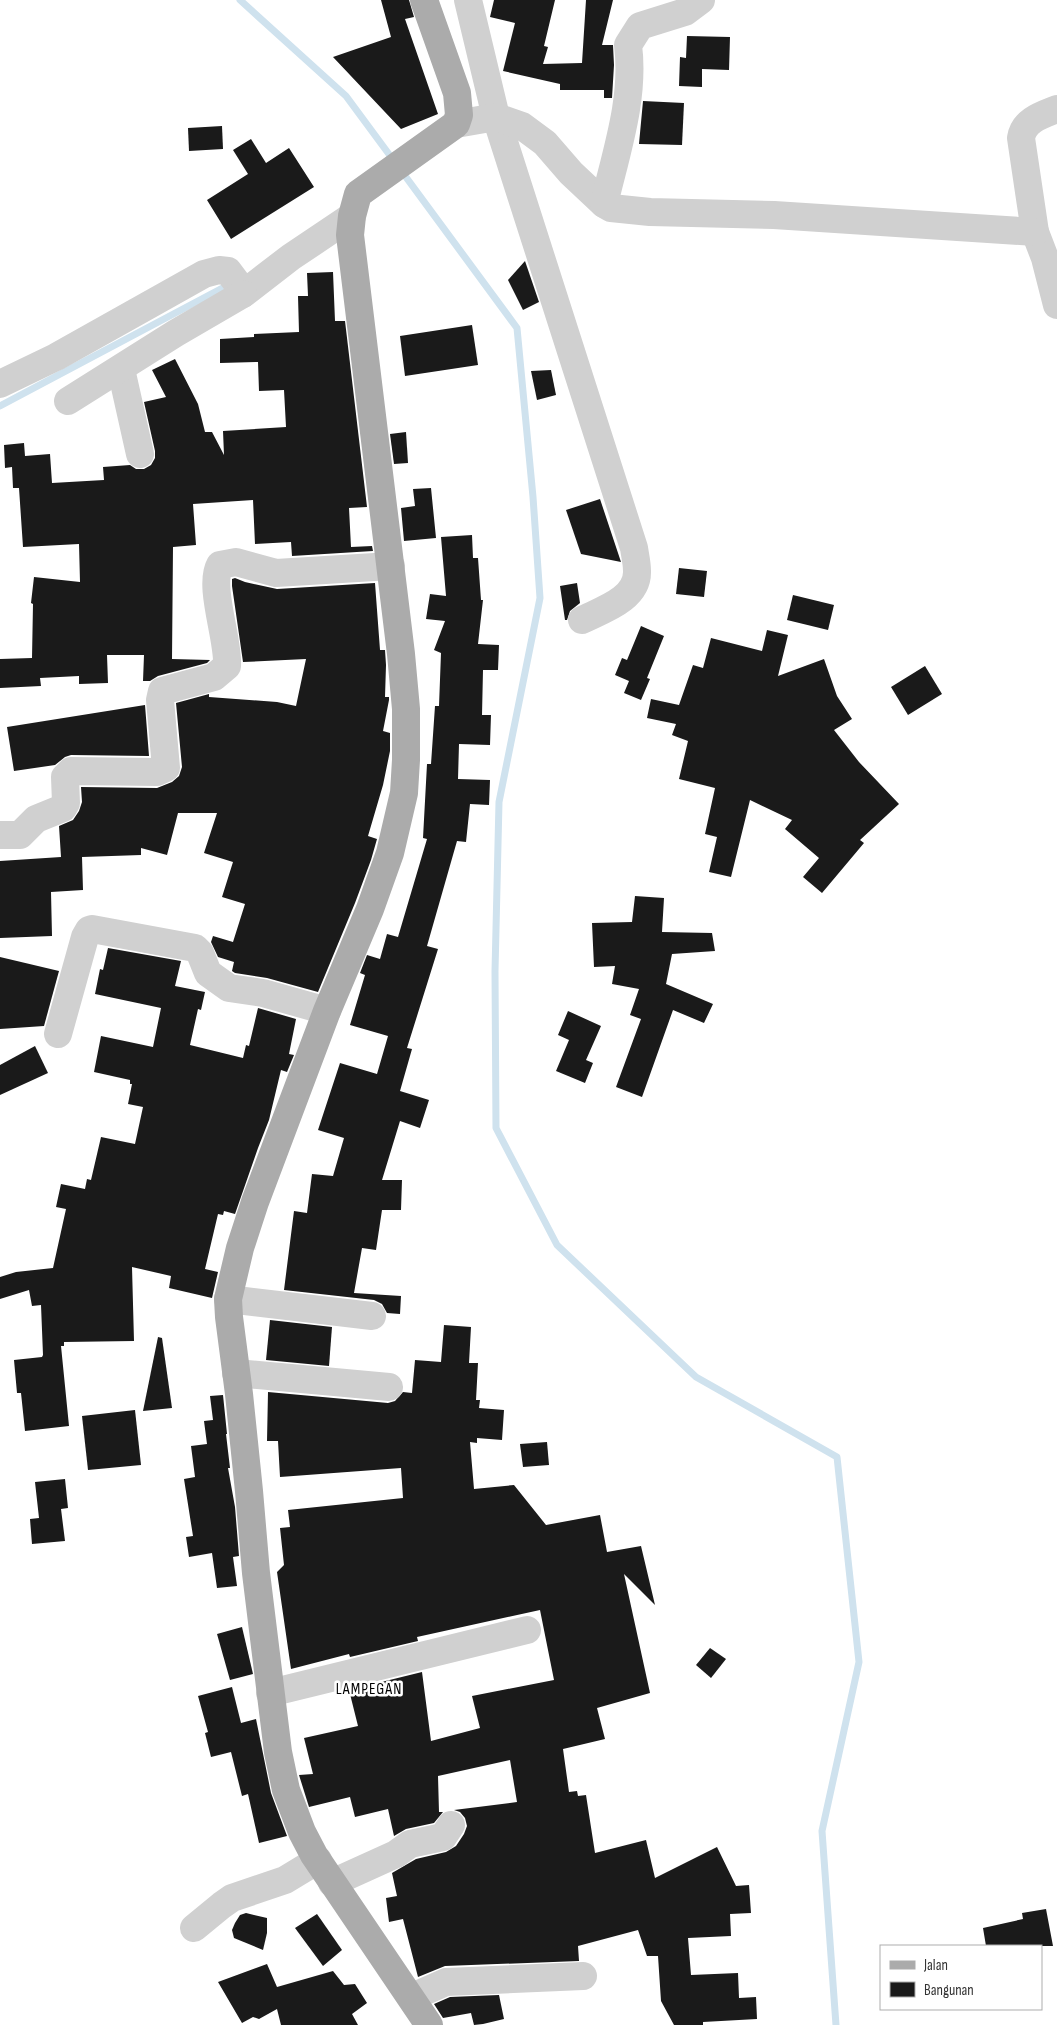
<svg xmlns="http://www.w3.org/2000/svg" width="1057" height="2025" font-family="'Sofia Sans Condensed',sans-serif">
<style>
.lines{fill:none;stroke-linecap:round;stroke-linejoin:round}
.stream{stroke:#cfe2ee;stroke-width:7}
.building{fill:#1a1a1a}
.minor{stroke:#d0d0d0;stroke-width:28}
.major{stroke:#ababab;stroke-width:28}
.labels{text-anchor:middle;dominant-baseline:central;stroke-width:5;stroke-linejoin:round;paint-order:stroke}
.quarter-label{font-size:16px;letter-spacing:1px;fill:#000;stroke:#fff}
</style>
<rect width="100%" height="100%" fill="#fff"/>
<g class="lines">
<g class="stream">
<polyline points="240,0 346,96 394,161"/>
<polyline points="400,169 517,328 533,497 540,598 499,802 495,971 496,1128 557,1245 696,1377 837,1457 859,1662 822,1831 836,2025"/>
<polyline points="0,406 230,284"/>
</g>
</g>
<g class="building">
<polygon points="381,0 409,0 414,17 405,19 438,114 401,129 333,57 391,37"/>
<polygon points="494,0 555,0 544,46 548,47 543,64 582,63 586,0 613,0 602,45 613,45 614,65 612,98 604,98 604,90 560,90 560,84 503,71 515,23 490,17"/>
<polygon points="687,36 730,37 729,70 702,69 702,87 679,86 680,57 686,58"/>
<polygon points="643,101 684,103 682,145 639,144"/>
<polygon points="222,126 223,149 189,151 188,128"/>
<polygon points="251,139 266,163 289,148 314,187 231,239 207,200 248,174 233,150"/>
<polygon points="525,261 539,302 523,310 508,280"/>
<polygon points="333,272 335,321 345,321 367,507 349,508 351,547 372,546 373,551 292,556 291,542 255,544 253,500 193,504 196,545 173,547 172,659 210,660 207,663 158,676 150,681 143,681 144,655 107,655 108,683 79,684 79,676 40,678 41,686 0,688 0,659 32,658 33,604 31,603 34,577 80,582 79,544 23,547 19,488 13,488 12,467 5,468 4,445 24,443 25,456 50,454 52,483 104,480 103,467 130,465 136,469 144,469 151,465 155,458 155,451 144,402 166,397 152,370 175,359 198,404 205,432 212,432 224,455 223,431 286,427 284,390 259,391 258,362 220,363 220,339 254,337 254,334 299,332 298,296 308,296 307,273"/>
<polygon points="472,325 478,365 405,376 400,336"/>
<polygon points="551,370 556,395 537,400 531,371"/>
<polygon points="406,432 408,463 394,464 390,434"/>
<polygon points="431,488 436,538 404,541 401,508 415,506 413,489"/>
<polygon points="600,499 621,562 581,554 566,510"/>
<polygon points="472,535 473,558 478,558 481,600 483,600 478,644 499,645 498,670 483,670 482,715 491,715 490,745 459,744 458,779 490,780 489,805 470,804 466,842 457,841 427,946 438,949 407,1048 412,1049 400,1091 429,1100 420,1128 400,1121 382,1180 402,1180 401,1210 382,1210 376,1250 362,1248 354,1293 401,1296 400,1314 387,1313 382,1304 374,1300 284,1290 294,1211 307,1213 312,1174 333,1176 344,1138 318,1130 340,1063 377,1074 388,1036 350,1025 365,975 360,973 367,955 380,959 387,934 398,937 427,839 423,838 427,764 431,764 435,706 439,706 441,653 434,650 445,621 426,619 430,594 446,596 441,537"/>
<polygon points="679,568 707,571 704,597 676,594"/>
<polygon points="235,578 245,582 277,589 375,583 380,650 385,650 386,665 385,697 389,697 389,700 383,731 390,733 390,751 383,785 368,836 377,839 371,860 355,903 318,992 267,978 235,973 232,971 234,962 218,957 211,942 213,936 233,942 245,904 222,897 233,862 204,853 217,813 178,813 167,855 141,848 141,855 82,857 83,890 51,892 52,936 0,938 0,861 61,857 59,826 73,820 79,811 82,802 81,787 157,788 172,782 179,776 182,767 176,703 209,694 209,697 277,702 296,706 306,659 243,662 232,586 232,579"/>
<polygon points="577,583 580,603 570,611 567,620 565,620 560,586"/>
<polygon points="793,595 834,605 828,630 787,620"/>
<polygon points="641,626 664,636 647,678 650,679 641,700 624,693 629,681 615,675 622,658 627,660"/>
<polygon points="767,630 788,635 778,676 824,659 837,696 852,719 834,730 859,762 899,804 860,840 864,843 822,893 803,877 819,858 785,829 792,820 750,800 731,877 709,872 717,837 705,834 715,788 679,779 688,741 672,735 676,724 647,718 651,699 679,705 693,665 703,668 711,638 762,651"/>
<polygon points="925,666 942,694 908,715 891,687"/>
<polygon points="145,705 149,756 71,755 65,757 55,765 14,771 7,727"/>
<polygon points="635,896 664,898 662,932 712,933 715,951 672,954 666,984 713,1004 704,1023 673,1010 642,1097 616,1087 641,1019 630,1015 639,989 612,984 615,966 594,967 592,923 632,922"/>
<polygon points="108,948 181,961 175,986 205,992 201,1010 198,1009 190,1045 243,1058 246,1045 249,1046 258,1008 296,1019 289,1054 294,1055 287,1072 281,1070 269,1120 258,1148 235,1214 224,1211 223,1215 218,1214 205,1269 218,1272 212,1298 169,1288 171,1276 132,1267 134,1341 64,1342 64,1346 61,1346 69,1426 25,1431 21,1393 17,1393 14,1360 42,1357 43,1355 41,1305 32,1306 29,1290 0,1299 0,1277 16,1272 53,1268 66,1209 56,1207 61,1184 85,1189 87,1179 91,1180 101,1137 135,1144 143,1107 128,1104 132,1084 130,1084 130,1080 94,1072 101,1036 153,1047 161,1008 95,994 100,969 103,970"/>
<polygon points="0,957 59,971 44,1026 0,1029"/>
<polygon points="568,1011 601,1026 586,1060 593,1063 585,1083 556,1071 569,1040 558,1035"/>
<polygon points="35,1046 48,1073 0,1095 0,1065"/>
<polygon points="270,1320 332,1327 329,1366 266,1360"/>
<polygon points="444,1325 471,1327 469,1363 478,1363 476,1400 480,1400 479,1408 504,1410 502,1440 477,1438 477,1443 470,1442 474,1489 514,1485 546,1525 600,1515 607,1552 641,1546 655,1605 624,1574 650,1693 597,1708 605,1739 563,1749 569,1792 577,1791 578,1796 586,1795 595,1853 646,1840 655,1878 717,1847 736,1886 749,1885 751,1913 730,1914 731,1936 688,1938 691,1975 738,1973 739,1998 756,1997 757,2019 703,2022 703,2025 674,2025 661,2001 658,1956 647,1956 638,1930 578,1946 579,1961 445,1966 418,1977 403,1919 389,1922 386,1898 397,1896 392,1873 416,1859 446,1852 456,1846 464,1834 467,1826 465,1818 460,1812 454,1810 517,1802 510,1760 438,1776 439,1812 443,1812 434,1823 406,1829 394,1836 388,1809 355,1817 350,1797 309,1807 299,1775 313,1774 304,1738 358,1726 349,1690 422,1672 431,1741 480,1728 472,1696 554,1680 540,1610 417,1637 418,1641 350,1657 349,1654 291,1669 277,1572 284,1565 280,1528 290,1527 288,1510 403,1498 401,1468 280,1477 278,1441 267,1441 268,1392 388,1403 395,1401 403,1392 412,1393 415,1360 441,1362"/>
<polygon points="158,1337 162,1338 172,1408 143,1411"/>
<polygon points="223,1395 227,1434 226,1434 230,1468 228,1468 235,1507 239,1556 233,1557 237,1586 217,1588 212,1553 189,1557 186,1537 193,1536 184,1479 195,1477 191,1446 207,1444 204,1421 213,1420 210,1396"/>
<polygon points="135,1410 141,1465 88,1470 82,1416"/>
<polygon points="547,1442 549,1465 523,1467 520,1444"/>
<polygon points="65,1479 68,1508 61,1509 65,1541 32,1544 30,1519 39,1518 35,1482"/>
<polygon points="242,1627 253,1674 230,1680 217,1634"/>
<polygon points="710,1648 726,1659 711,1678 696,1665"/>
<polygon points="232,1687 241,1723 256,1719 271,1793 287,1836 259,1843 248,1794 242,1796 231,1752 211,1757 205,1733 208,1732 198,1696"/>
<polygon points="1046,1909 1053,1946 986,1946 983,1928 1023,1919 1022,1913"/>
<polygon points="246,1913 267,1918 267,1933 263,1950 234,1938 232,1930 235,1923 240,1915"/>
<polygon points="317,1914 342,1950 323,1966 295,1928"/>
<polygon points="267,1964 277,1987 333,1971 344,1985 355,1984 367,2003 352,2014 358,2025 281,2025 277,2009 259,2019 253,2017 242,2023 218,1982"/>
<polygon points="499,1995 504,2019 483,2024 474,2025 471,2013 443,2018 434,2004 450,1997"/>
</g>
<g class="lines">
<g class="minor">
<path d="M468 0 496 117 634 548C635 555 637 563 637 571 638 599 602 610 582 620"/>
<path d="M1057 109C1042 115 1024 120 1021 138L1035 232 1045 258 1057 305"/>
<polyline points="456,124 496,117 522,126 545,143 571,173 604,204 611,208 650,212 774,215 1035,232"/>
<path d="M604 204C616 153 635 98 628 45L640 26 685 12 701 0"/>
<polyline points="121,369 140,454"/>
<polyline points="0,384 56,357 204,274 219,270 228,271 240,287 243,294 291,257 352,216"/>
<polyline points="68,401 176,333 243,294"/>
<path d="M0 835H20L36 819 63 808 66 803 65 777 71 771 157 772 166 768 160 700 162 691 214 677 227 666C229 640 208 586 220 565L236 562 276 573 391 566"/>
<polyline points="58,1034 85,937 89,930 92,929 195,948 200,953 208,973 229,988 263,993 327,1011"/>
<polyline points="228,1299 372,1316"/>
<polyline points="236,1373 389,1387"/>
<polyline points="270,1693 527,1630"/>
<polyline points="332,1883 396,1854 410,1844 443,1837 451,1825"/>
<polyline points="194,1928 222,1905 232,1898 285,1880 318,1860"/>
<polyline points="412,1997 446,1982 583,1976"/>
</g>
<polyline class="major" points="424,0 457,93 459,115 456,124 358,194 352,216 350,235 401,654 406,709 406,760 404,793 390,853 370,909 327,1011 255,1202 240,1248 228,1299 229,1317 239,1394 249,1491 256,1573 278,1752 286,1790 302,1832 314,1855 429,2025"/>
</g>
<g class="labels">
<g class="quarter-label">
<text x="369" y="1689">LAMPEGAN</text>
</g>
</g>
<rect x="880" y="1945" width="162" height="65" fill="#ffffff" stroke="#adadad"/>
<rect x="890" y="1961" width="25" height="8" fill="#ababab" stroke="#adadad"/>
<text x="924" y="1970" font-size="15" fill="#333333">Jalan</text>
<rect x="890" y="1982" width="25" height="15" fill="#1a1a1a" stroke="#adadad"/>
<text x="924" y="1995" font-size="15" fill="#333333">Bangunan</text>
</svg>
